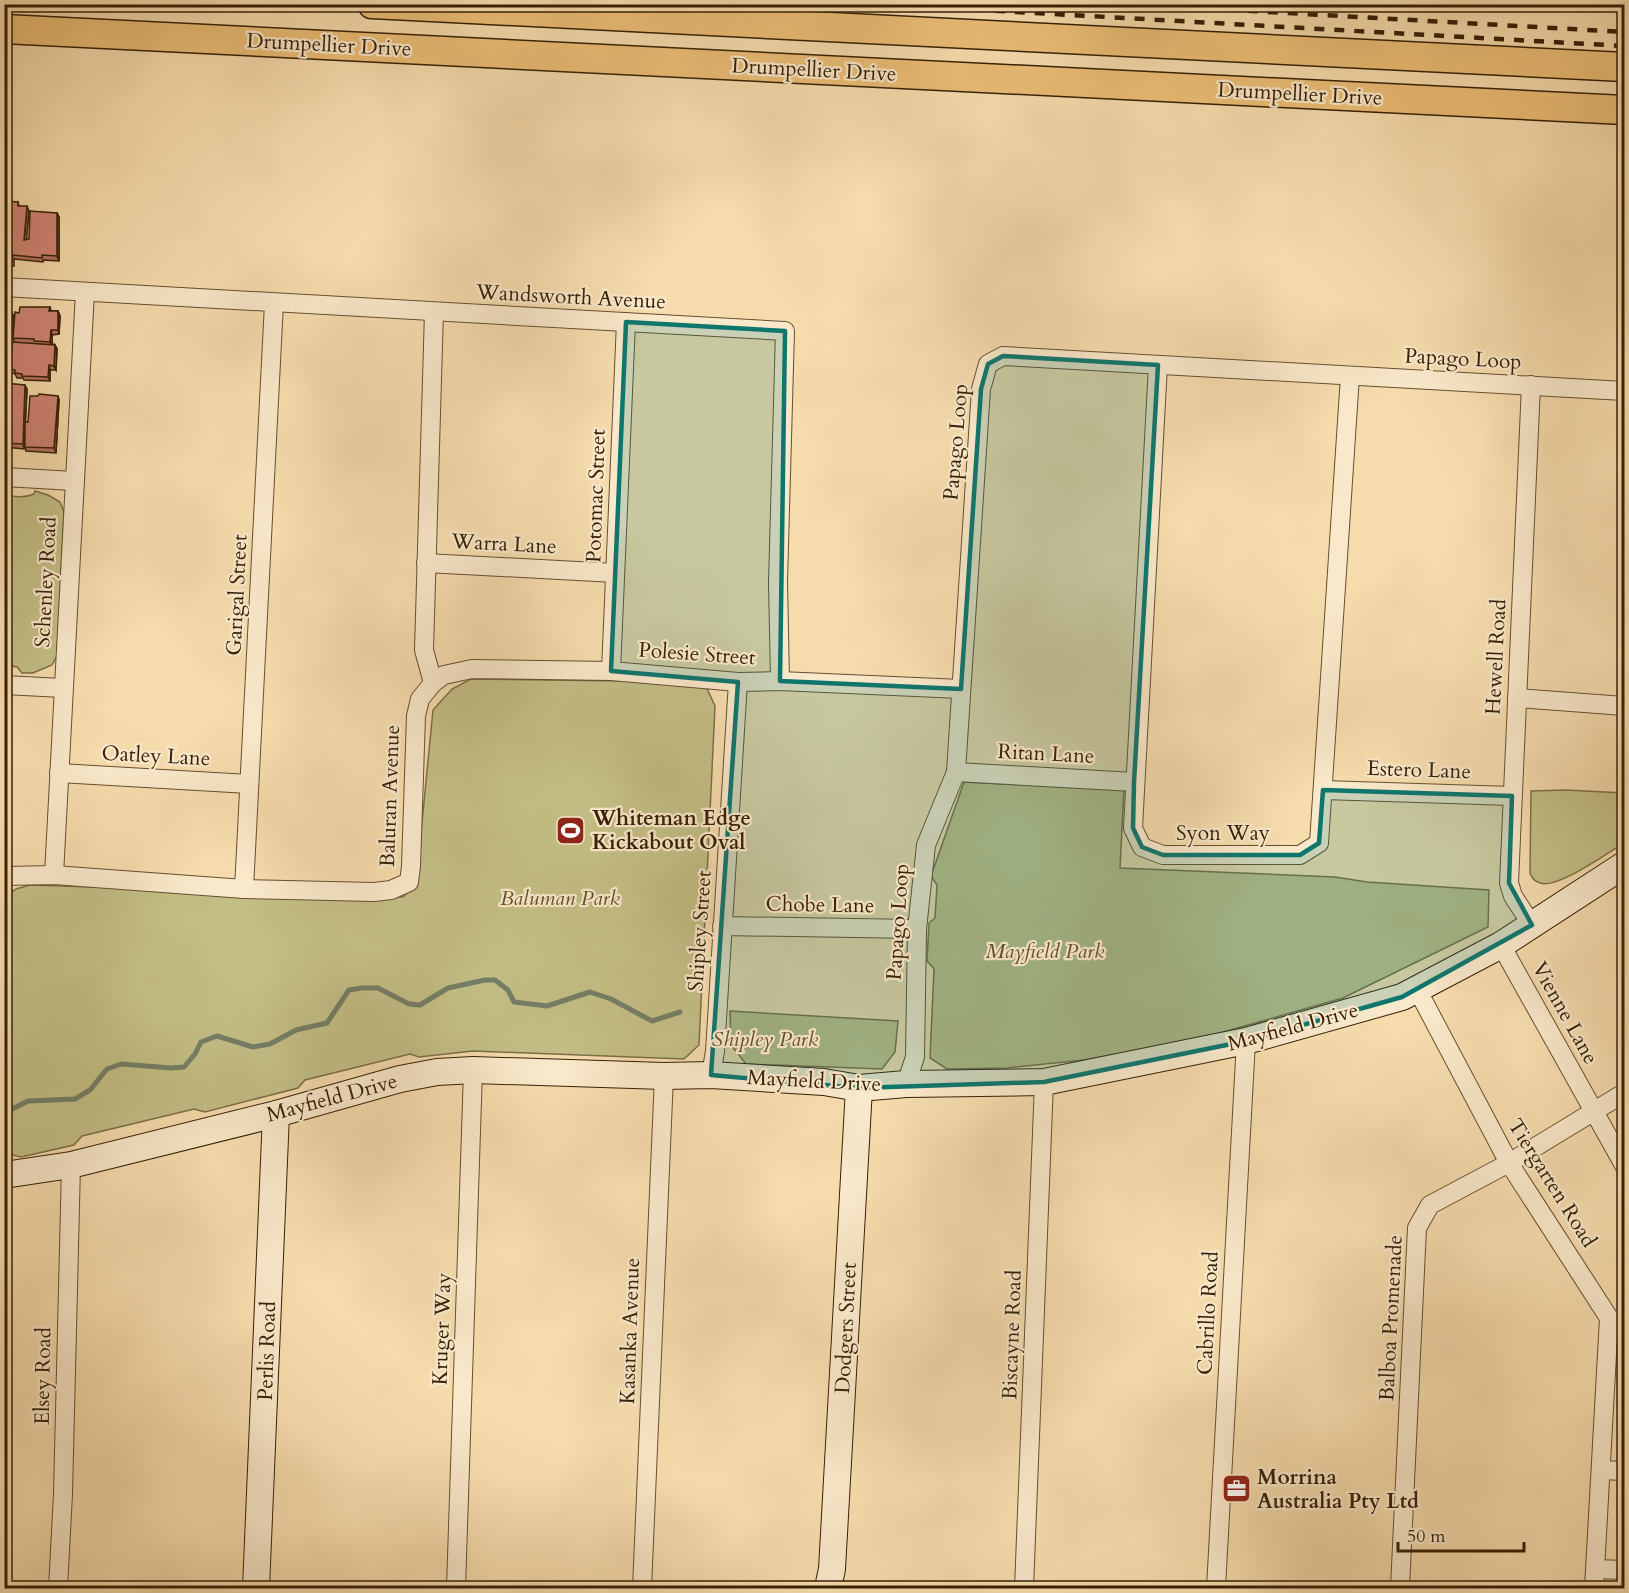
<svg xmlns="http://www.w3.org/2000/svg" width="1629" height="1593" font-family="Cardo,serif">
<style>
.green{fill:#c3be85;stroke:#7c6f46;stroke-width:1.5}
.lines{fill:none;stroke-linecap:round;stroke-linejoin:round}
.stream{stroke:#747e66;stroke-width:5}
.street-casing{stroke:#664f30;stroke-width:20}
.secondary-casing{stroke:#362006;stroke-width:28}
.primary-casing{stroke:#362006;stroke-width:31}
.street{stroke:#f9e8ca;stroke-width:18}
.secondary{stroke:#f9e8ca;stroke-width:26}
.primary{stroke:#ebbe76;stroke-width:28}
.rail{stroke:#362006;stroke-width:4.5;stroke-dasharray:10 10;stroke-linecap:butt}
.wall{fill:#b37163;stroke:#362006;stroke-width:1.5}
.shaded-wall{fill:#925c50;stroke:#362006;stroke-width:1.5}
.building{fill:#d08373;stroke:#362006;stroke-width:1.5}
.marked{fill:#0f766e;fill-opacity:0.2;stroke:#0f766e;stroke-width:4.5;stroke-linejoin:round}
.labels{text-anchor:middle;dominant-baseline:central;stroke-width:4.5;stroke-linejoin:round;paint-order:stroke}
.street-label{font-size:21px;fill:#362006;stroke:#f9e8ca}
.poi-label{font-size:21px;font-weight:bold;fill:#362006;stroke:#f9e8ca;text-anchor:start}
.park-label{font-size:21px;font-style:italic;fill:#604f2c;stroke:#f9e8ca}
</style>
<rect width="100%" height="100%" fill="#f6dcad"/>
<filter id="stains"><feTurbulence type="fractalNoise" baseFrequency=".00333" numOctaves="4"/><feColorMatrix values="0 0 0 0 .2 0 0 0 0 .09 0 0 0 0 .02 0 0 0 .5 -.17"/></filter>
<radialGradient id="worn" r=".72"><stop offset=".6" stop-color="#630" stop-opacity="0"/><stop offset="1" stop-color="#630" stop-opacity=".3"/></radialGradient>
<g class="green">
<path d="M35 491 48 495 60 502 64 512 57 656 52 665 33 673H22L17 667 5 665 4 492C12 498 25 498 34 494Z"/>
<polygon points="471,679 704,682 715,706 699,1045 684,1059 473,1051 419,1057 410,1054 305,1080 298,1088 205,1112 194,1109 82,1136 74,1145 21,1157 5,1153 5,897 16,889 30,885 403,897 416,884 433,710 452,689"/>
<polygon points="964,782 1124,790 1120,868 1335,877 1367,882 1489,890 1488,927 1343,998 1188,1042 1084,1060 1007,1068 947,1069 930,1058 934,969 927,961 929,923 935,918 937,885 931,876"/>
<path d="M1566 790 1624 793V843C1608 853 1557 889 1540 883 1534 881 1532 878 1530 873L1531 791Z"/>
<polygon points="730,1011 898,1021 895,1052 882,1069 746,1064 731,1045"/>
<polygon points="1624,1332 1624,1448 1618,1433 1621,1342"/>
</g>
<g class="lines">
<polyline class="stream" points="4,1113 28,1101 75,1099 90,1090 107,1069 121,1064 171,1068 184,1067 195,1054 201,1042 217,1036 253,1047 270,1044 296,1030 327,1023 349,990 362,988 378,988 409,1004 420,1005 448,988 485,980 495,980 508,990 514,1002 547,1006 590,992 611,999 652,1021 680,1012"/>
<defs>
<g id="street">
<polyline points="4,287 785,331 778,582 780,681"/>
<polyline points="1158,365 1133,828 1142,847 1163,855 1300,855 1319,843 1350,376"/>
<polyline points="1531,385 1509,883 1513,896 1532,925"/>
<polyline points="4,477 74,481"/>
<polyline points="426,563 615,573"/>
<polyline points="611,671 626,322"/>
<polyline points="433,683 444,675 472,669 611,671 738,682 780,681 961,689"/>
<polyline points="4,685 63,688"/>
<polyline points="1517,698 1624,706"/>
<polyline points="956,772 1134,782"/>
<polyline points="59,773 249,784"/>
<polyline points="1323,790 1512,796"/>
<polyline points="54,875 85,292"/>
<polyline points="4,876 54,875 244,889 374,892 391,890 409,882 411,866 416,716 420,699 433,683 424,650 434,312"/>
<polyline points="244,889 274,303"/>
<polyline points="722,926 917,929"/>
<polyline points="1501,945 1624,1165"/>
<polyline points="1417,989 1509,1163 1609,1318 1594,1588"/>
<polyline points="711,1075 715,1051 738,682"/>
<polyline points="906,1084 915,1057 917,929 926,845 956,772 981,389 988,364 1003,356 1624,391"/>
<polyline points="1601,1470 1624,1471"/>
<polyline points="1596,1569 1624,1570"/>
<polyline points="58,1588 63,1494 71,1165"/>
<polyline points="456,1588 473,1070"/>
<polyline points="642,1588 664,1076"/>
<polyline points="1024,1588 1044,1082"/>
<polyline points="1216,1588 1246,1041"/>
<polyline points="1400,1588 1417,1228 1430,1205 1509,1163 1624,1093"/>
</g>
<g id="secondary">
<polyline points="4,1175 71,1165 276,1114 400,1079 437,1072 473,1070 664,1076 711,1075 824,1082 859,1088 906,1084 1044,1082 1246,1041 1402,997 1501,945 1624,865"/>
<polyline points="256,1588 276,1114"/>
<polyline points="828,1588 832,1569 859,1088"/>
</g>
<g id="primary">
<polyline points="372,4 1624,67"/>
<polyline points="4,29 1624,110"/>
</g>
</defs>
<use href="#street" class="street-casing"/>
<use href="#secondary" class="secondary-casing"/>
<use href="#primary" class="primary-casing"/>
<use href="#street" class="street"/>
<use href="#secondary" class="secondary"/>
<use href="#primary" class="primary"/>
<g class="rail">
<polyline points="875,4 1624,46"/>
<polyline points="1128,4 1624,32"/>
</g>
</g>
<g class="wall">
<polygon points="4,201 18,202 19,206 29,211 26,239 29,239 57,213 59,217 59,261 43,260 43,262 14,259 14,266 4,266"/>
<polygon points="50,307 51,311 58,311 60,316 59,334 52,335 52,344 55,345 57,349 56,370 50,370 50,381 24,380 23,378 17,378 15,374 12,373 11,369 15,343 13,338 19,313"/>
<polygon points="4,312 12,313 14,317 9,366 4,365"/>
<polygon points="4,383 27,389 24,449 4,447"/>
<polygon points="59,400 56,453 26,451 25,447 28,422"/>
</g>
<g class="shaded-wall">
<polygon points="27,206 29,211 26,244 24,240"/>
<polygon points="57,213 59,217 59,261 57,256"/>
<polygon points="58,311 60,316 59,334 58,330"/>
<polygon points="12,313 14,317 9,366 8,361"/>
<polygon points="51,330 52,335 52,347 50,342"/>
<polygon points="55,345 57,349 56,370 54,366"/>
<polygon points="49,365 50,370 50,381 48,377"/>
<polygon points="25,385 27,389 24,449 23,444"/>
<polygon points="58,396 59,400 56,453 54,448"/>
</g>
<g class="building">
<polygon points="4,201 18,202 18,206 27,206 24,240 29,239 30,211 57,213 57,256 42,255 42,258 13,255 12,262 4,261"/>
<polygon points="20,307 50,307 49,311 58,311 58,330 51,330 50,342 34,341 34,339 13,338 15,312 19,313"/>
<polygon points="4,312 12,313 8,361 4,361"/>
<polygon points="12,342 55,345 54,366 49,365 48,377 22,376 22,374 15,373 15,370 11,369"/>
<polygon points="4,383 25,385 23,444 4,443"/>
<polygon points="39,394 58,396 54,448 25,447 25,422 28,422 30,396 38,396"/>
</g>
<path class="marked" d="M626 322 785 331 780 681 961 689 981 389 988 364 1003 356 1158 365 1134 782 1133 828 1142 847 1163 855H1300L1319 843 1323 790 1512 796 1509 883 1532 925 1402 997 1246 1041 1044 1082 859 1088 711 1075 738 682 611 671Z"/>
<defs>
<symbol id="stadium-square" viewBox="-11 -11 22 22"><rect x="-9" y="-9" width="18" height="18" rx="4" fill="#8f2418" stroke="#f9e8ca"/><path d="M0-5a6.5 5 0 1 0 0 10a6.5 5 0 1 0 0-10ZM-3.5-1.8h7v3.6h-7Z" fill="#fff"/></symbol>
<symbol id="office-square" viewBox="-11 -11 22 22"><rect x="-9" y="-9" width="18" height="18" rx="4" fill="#8f2418" stroke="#f9e8ca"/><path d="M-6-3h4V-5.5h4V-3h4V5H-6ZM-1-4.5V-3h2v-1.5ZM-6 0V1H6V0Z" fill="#fff"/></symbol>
</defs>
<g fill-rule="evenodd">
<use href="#stadium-square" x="554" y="814" width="33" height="33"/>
<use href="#office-square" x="1220" y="1472" width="33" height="33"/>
</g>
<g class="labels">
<g class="street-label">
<text transform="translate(329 45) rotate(3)">Drumpellier Drive</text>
<text transform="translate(814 70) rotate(3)">Drumpellier Drive</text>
<text transform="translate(1300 94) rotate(3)">Drumpellier Drive</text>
<text transform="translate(571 297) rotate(3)">Wandsworth Avenue</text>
<text transform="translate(1463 359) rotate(3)">Papago Loop</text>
<text transform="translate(956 442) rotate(-85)">Papago Loop</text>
<text transform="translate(596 496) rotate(-88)">Potomac Street</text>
<text transform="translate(504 544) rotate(3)">Warra Lane</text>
<text transform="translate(46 582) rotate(-87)">Schenley Road</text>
<text transform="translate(237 595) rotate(-87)">Garigal Street</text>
<text transform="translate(697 654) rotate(4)">Polesie Street</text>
<text transform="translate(1496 657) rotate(-87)">Hewell Road</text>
<text transform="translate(1046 754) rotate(3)">Ritan Lane</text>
<text transform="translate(156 756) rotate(3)">Oatley Lane</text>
<text transform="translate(1419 770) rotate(2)">Estero Lane</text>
<text transform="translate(390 796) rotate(-88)">Baluran Avenue</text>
<text x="1223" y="833">Syon Way</text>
<text transform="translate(820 905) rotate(1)">Chobe Lane</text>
<text transform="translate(898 922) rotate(-86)">Papago Loop</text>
<text transform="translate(700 931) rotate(-86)">Shipley Street</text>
<text transform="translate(1565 1013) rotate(61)">Vienne Lane</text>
<text transform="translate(1293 1027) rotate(-15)">Mayfield Drive</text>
<text transform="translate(814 1081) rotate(3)">Mayfield Drive</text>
<text transform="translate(332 1098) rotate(-15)">Mayfield Drive</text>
<text transform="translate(1552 1183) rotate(58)">Tiergarten Road</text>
<text transform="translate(1208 1313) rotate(-87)">Cabrillo Road</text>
<text transform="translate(1391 1318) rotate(-87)">Balboa Promenade</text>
<text transform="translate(846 1328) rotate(-87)">Dodgers Street</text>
<text transform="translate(442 1329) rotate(-88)">Kruger Way</text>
<text transform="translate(630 1331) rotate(-88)">Kasanka Avenue</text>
<text transform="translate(1012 1335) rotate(-88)">Biscayne Road</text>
<text transform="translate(267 1351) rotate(-88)">Perlis Road</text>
<text transform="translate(43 1376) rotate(-89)">Elsey Road</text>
</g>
<g class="poi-label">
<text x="592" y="818">Whiteman Edge<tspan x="592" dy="24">Kickabout Oval</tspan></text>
<text x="1257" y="1477">Morrina<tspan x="1257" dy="24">Australia Pty Ltd</tspan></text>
</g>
<g class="park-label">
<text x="560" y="898">Baluman Park</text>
<text x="1045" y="951">Mayfield Park</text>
<text x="765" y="1039">Shipley Park</text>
</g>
</g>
<rect width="1629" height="1593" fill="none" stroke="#f6dcad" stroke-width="24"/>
<rect x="6" y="6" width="1617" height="1581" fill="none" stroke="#362006" stroke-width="3"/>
<rect x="12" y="12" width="1605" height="1569" fill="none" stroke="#362006" stroke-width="1.5"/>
<path d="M1398 1542v9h126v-9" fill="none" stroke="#362006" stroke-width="3"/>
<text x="1407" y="1542" font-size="18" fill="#362006" stroke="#f9e8ca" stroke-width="4.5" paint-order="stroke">50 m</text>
<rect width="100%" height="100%" filter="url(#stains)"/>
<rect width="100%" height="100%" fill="url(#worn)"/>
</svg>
